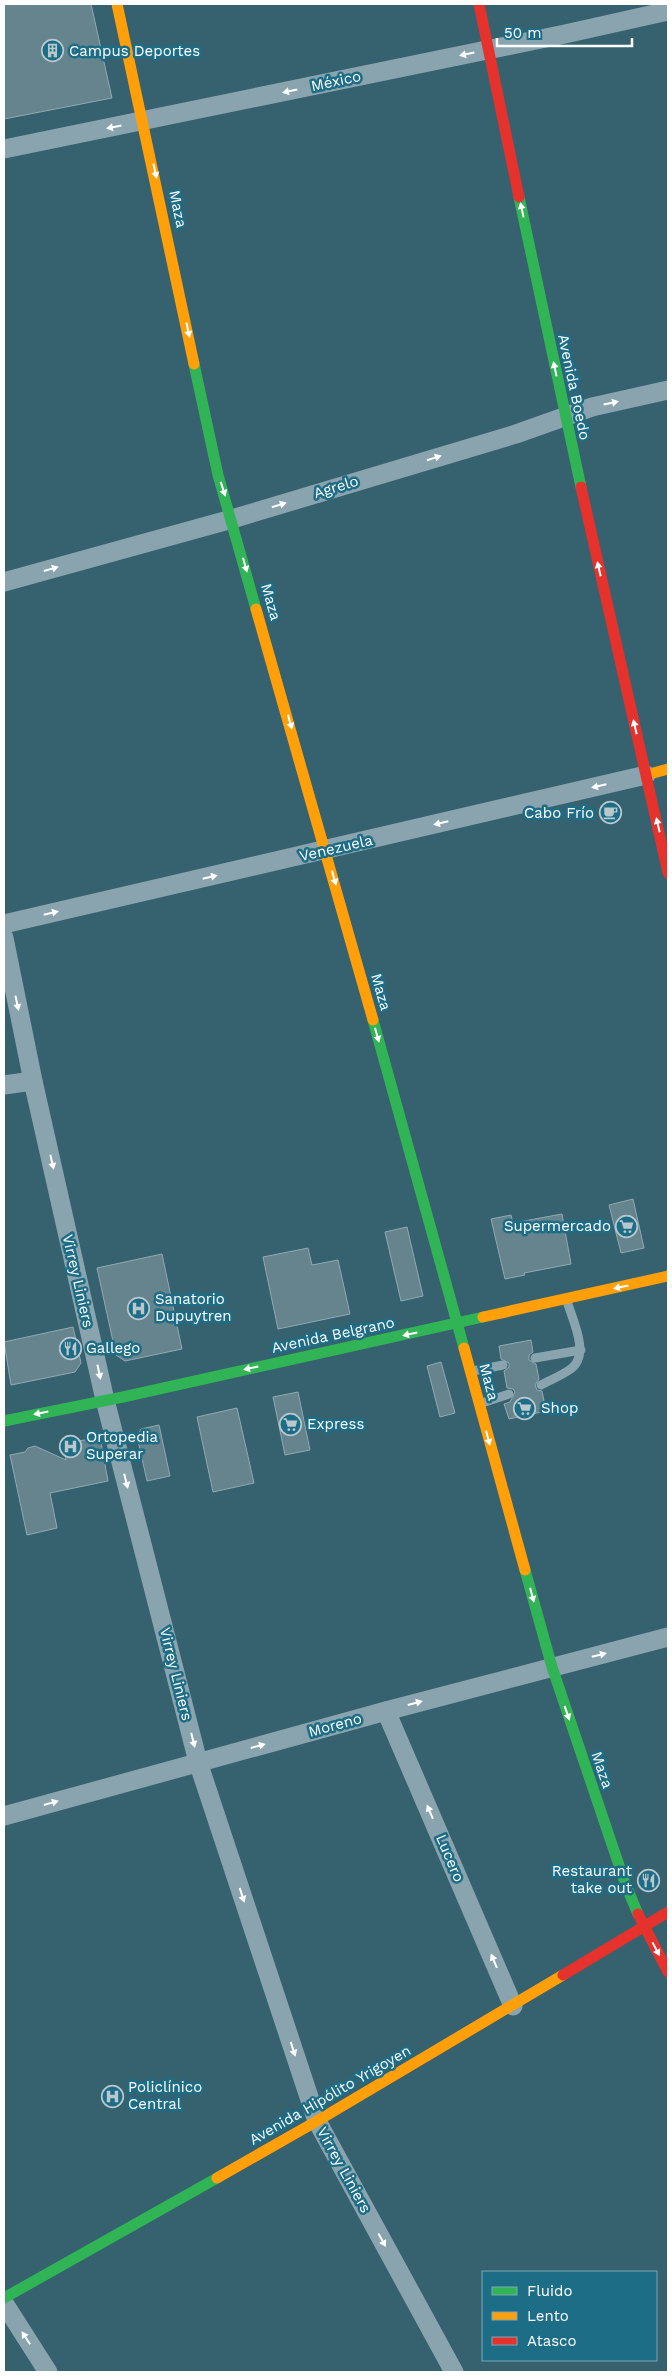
<svg xmlns="http://www.w3.org/2000/svg" width="672" height="2376" font-family="'Work Sans',sans-serif">
<style>
.building{fill:#65848e;stroke:#90aab3}
.lines{fill:none;stroke-linecap:round;stroke-linejoin:round}
.lane{stroke:#89a4ae;stroke-width:9}
.street{stroke:#89a4ae;stroke-width:19}
.fast{stroke:#30b455;stroke-width:11}
.slow{stroke:#ff9f0a;stroke-width:11}
.jam{stroke:#e5322d;stroke-width:11}
.oneway{fill:#fff}
.labels{text-anchor:middle;dominant-baseline:central;stroke-width:5;stroke-linejoin:round;paint-order:stroke}
.poi-label{font-size:15px;fill:#fff;stroke:#1e6d87;text-anchor:start}
.street-label{font-size:15px;fill:#fff;stroke:#1e6d87}
</style>
<rect width="100%" height="100%" fill="#36616f"/>
<g class="building">
<polygon points="4,4 91,4 112,98 4,119"/>
<polygon points="633,1199 644,1248 621,1253 609,1205"/>
<polygon points="562,1214 571,1264 524,1273 525,1275 505,1279 491,1219 511,1215 513,1223"/>
<polygon points="407,1227 423,1296 401,1301 385,1232"/>
<polygon points="308,1248 312,1265 338,1260 350,1314 278,1329 263,1257"/>
<polygon points="162,1254 182,1349 125,1361 116,1355 97,1268"/>
<polygon points="73,1327 81,1363 75,1372 11,1385 4,1342"/>
<polygon points="531,1340 533,1352 529,1355 529,1360 536,1364 539,1379 535,1385 537,1390 542,1391 546,1411 509,1419 504,1404 510,1402 515,1392 513,1389 507,1388 504,1371 509,1367 509,1363 501,1359 499,1346"/>
<polygon points="441,1362 455,1413 440,1417 427,1366"/>
<polygon points="298,1392 310,1450 285,1455 273,1397"/>
<polygon points="237,1408 254,1483 213,1492 197,1417"/>
<polygon points="159,1425 170,1476 147,1481 137,1436 141,1429"/>
<polygon points="100,1437 108,1481 50,1493 57,1528 27,1535 10,1455 25,1452 28,1448 35,1446 66,1460 63,1444"/>
</g>
<g class="lines">
<g class="lane">
<polyline points="535,1358 581,1350"/>
<polyline points="473,1371 503,1365"/>
<path d="M541 1385C550 1380 563 1375 572 1368 590 1353 572 1319 567 1301"/>
<polyline points="482,1403 509,1394"/>
</g>
<g class="street">
<polyline points="4,149 565,34 668,11"/>
<polyline points="4,582 232,519 516,434 592,407 668,390"/>
<polyline points="4,924 646,775"/>
<polyline points="4,938 33,1081 105,1400 198,1762 317,2121 454,2372"/>
<polyline points="4,1085 33,1081"/>
<polyline points="386,1711 513,2006"/>
<polyline points="4,1816 386,1711 668,1637"/>
<polyline points="4,2303 48,2372"/>
</g>
<g class="fast">
<polyline points="519,197 581,487"/>
<polyline points="194,364 218,475 256,609"/>
<polyline points="373,1020 464,1348"/>
<polyline points="4,1421 123,1397 483,1317"/>
<polyline points="525,1570 552,1667 625,1883 638,1914"/>
<polyline points="4,2298 217,2178"/>
</g>
<g class="slow">
<polyline points="117,4 194,364"/>
<polyline points="256,609 373,1020"/>
<polyline points="646,775 668,769"/>
<polyline points="483,1317 668,1276"/>
<polyline points="464,1348 525,1570"/>
<polyline points="217,2178 317,2121 563,1975"/>
</g>
<g class="jam">
<polyline points="479,4 519,197"/>
<polyline points="581,487 668,873"/>
<polyline points="638,1914 668,1972"/>
<polyline points="563,1975 668,1912"/>
</g>
</g>
<defs><path id="oneway-solid" d="M-6-.8H1V-3.2L6.5 0L1 3.2V.8H-6Z" transform="scale(1.25)"/></defs>
<g class="oneway">
<use href="#oneway-solid" transform="translate(467 54) rotate(168)"/>
<use href="#oneway-solid" transform="translate(290 91) rotate(168)"/>
<use href="#oneway-solid" transform="translate(114 127) rotate(169)"/>
<use href="#oneway-solid" transform="translate(155 171) rotate(78)"/>
<use href="#oneway-solid" transform="translate(522 210) rotate(-102)"/>
<use href="#oneway-solid" transform="translate(188 330) rotate(78)"/>
<use href="#oneway-solid" transform="translate(555 369) rotate(-102)"/>
<use href="#oneway-solid" transform="translate(611 403) rotate(-12)"/>
<use href="#oneway-solid" transform="translate(434 458) rotate(-17)"/>
<use href="#oneway-solid" transform="translate(223 489) rotate(72)"/>
<use href="#oneway-solid" transform="translate(279 505) rotate(-17)"/>
<use href="#oneway-solid" transform="translate(245 565) rotate(74)"/>
<use href="#oneway-solid" transform="translate(51 569) rotate(-16)"/>
<use href="#oneway-solid" transform="translate(599 569) rotate(-103)"/>
<use href="#oneway-solid" transform="translate(290 722) rotate(74)"/>
<use href="#oneway-solid" transform="translate(635 727) rotate(-103)"/>
<use href="#oneway-solid" transform="translate(599 786) rotate(167)"/>
<use href="#oneway-solid" transform="translate(441 823) rotate(167)"/>
<use href="#oneway-solid" transform="translate(658 825) rotate(-103)"/>
<use href="#oneway-solid" transform="translate(210 877) rotate(-13)"/>
<use href="#oneway-solid" transform="translate(334 878) rotate(74)"/>
<use href="#oneway-solid" transform="translate(51 913) rotate(-13)"/>
<use href="#oneway-solid" transform="translate(17 1003) rotate(78)"/>
<use href="#oneway-solid" transform="translate(377 1035) rotate(74)"/>
<use href="#oneway-solid" transform="translate(52 1162) rotate(77)"/>
<use href="#oneway-solid" transform="translate(621 1287) rotate(168)"/>
<use href="#oneway-solid" transform="translate(410 1334) rotate(168)"/>
<use href="#oneway-solid" transform="translate(251 1368) rotate(168)"/>
<use href="#oneway-solid" transform="translate(99 1372) rotate(78)"/>
<use href="#oneway-solid" transform="translate(41 1413) rotate(169)"/>
<use href="#oneway-solid" transform="translate(488 1438) rotate(75)"/>
<use href="#oneway-solid" transform="translate(126 1481) rotate(76)"/>
<use href="#oneway-solid" transform="translate(532 1595) rotate(75)"/>
<use href="#oneway-solid" transform="translate(599 1655) rotate(-14)"/>
<use href="#oneway-solid" transform="translate(415 1703) rotate(-15)"/>
<use href="#oneway-solid" transform="translate(567 1713) rotate(71)"/>
<use href="#oneway-solid" transform="translate(193 1740) rotate(76)"/>
<use href="#oneway-solid" transform="translate(258 1746) rotate(-15)"/>
<use href="#oneway-solid" transform="translate(51 1803) rotate(-16)"/>
<use href="#oneway-solid" transform="translate(430 1812) rotate(-113)"/>
<use href="#oneway-solid" transform="translate(242 1895) rotate(72)"/>
<use href="#oneway-solid" transform="translate(656 1949) rotate(62)"/>
<use href="#oneway-solid" transform="translate(494 1961) rotate(-113)"/>
<use href="#oneway-solid" transform="translate(293 2049) rotate(72)"/>
<use href="#oneway-solid" transform="translate(382 2240) rotate(61)"/>
<use href="#oneway-solid" transform="translate(26 2338) rotate(-123)"/>
</g>
<defs>
<symbol id="building-ring" viewBox="-11 -11 22 22"><circle r="9.5" fill="#1e6d87" stroke="#b9c8cd" stroke-width="1.5"/><path d="M-4-6H4V6H1V3H-1V6H-4ZM-2.5-4.3h1.7v1.8h-1.7ZM.8-4.3h1.7v1.8H.8ZM-2.5-1h1.7V.8h-1.7ZM.8-1h1.7V.8H.8Z" fill="#b9c8cd"/></symbol>
<symbol id="cafe-ring" viewBox="-11 -11 22 22"><circle r="9.5" fill="#1e6d87" stroke="#b9c8cd" stroke-width="1.5"/><path d="M-5.5-4.5H6V0H3Q3 3.5 0 3.5H-2.5Q-5.5 3.5-5.5 0ZM3-3.2v2h1.7v-2ZM-6 4.5H4V6H-6Z" fill="#b9c8cd"/></symbol>
<symbol id="supermarket-ring" viewBox="-11 -11 22 22"><circle r="9.5" fill="#1e6d87" stroke="#b9c8cd" stroke-width="1.5"/><path d="M-6-5.5h2.5l.6 2H6L4.5 2H-2.5L-4.4-4H-6ZM-1.5 3.2a1.3 1.3 0 1 0 .1 0ZM3 3.2a1.3 1.3 0 1 0 .1 0Z" fill="#b9c8cd"/></symbol>
<symbol id="hospital-ring" viewBox="-11 -11 22 22"><circle r="9.5" fill="#1e6d87" stroke="#b9c8cd" stroke-width="1.5"/><path d="M-5-5h3v3.5h4V-5h3V5h-3V1.5h-4V5h-3Z" fill="#b9c8cd"/></symbol>
<symbol id="restaurant-ring" viewBox="-11 -11 22 22"><circle r="9.5" fill="#1e6d87" stroke="#b9c8cd" stroke-width="1.5"/><path d="M-5-6h1v4h1v-4h1v4h1v-4h1v5L-1.5 .5V6h-2V.5L-5-1ZM5-6V6H3V1.5H1.5Q1.5-4 5-6Z" fill="#b9c8cd"/></symbol>
</defs>
<g fill-rule="evenodd">
<use href="#building-ring" x="40" y="38" width="25" height="25"/>
<use href="#cafe-ring" x="598" y="800" width="25" height="25"/>
<use href="#supermarket-ring" x="614" y="1214" width="25" height="25"/>
<use href="#hospital-ring" x="126" y="1296" width="25" height="25"/>
<use href="#restaurant-ring" x="58" y="1336" width="25" height="25"/>
<use href="#supermarket-ring" x="512" y="1396" width="25" height="25"/>
<use href="#supermarket-ring" x="278" y="1412" width="25" height="25"/>
<use href="#hospital-ring" x="58" y="1434" width="25" height="25"/>
<use href="#restaurant-ring" x="636" y="1868" width="25" height="25"/>
<use href="#hospital-ring" x="100" y="2084" width="25" height="25"/>
</g>
<g class="labels">
<g class="poi-label">
<text x="69" y="51">Campus Deportes</text>
<text x="594" y="813" text-anchor="end">Cabo Frío</text>
<text x="611" y="1226" text-anchor="end">Supermercado</text>
<text x="155" y="1299">Sanatorio<tspan x="155" dy="17">Dupuytren</tspan></text>
<text x="86" y="1348">Gallego</text>
<text x="541" y="1408">Shop</text>
<text x="307" y="1424">Express</text>
<text x="86" y="1437">Ortopedia<tspan x="86" dy="17">Superar</tspan></text>
<text x="632" y="1871" text-anchor="end">Restaurant<tspan x="632" dy="17">take out</tspan></text>
<text x="128" y="2087">Policlínico<tspan x="128" dy="17">Central</tspan></text>
</g>
<g class="street-label">
<text transform="translate(336 81) rotate(-12)">México</text>
<text transform="translate(178 209) rotate(78)">Maza</text>
<text transform="translate(574 387) rotate(78)">Avenida Boedo</text>
<text transform="translate(336 487) rotate(-17)">Agrelo</text>
<text transform="translate(271 602) rotate(74)">Maza</text>
<text transform="translate(336 848) rotate(-13)">Venezuela</text>
<text transform="translate(381 992) rotate(74)">Maza</text>
<text transform="translate(78 1281) rotate(77)">Virrey Liniers</text>
<text transform="translate(333 1335) rotate(-12)">Avenida Belgrano</text>
<text transform="translate(489 1382) rotate(75)">Maza</text>
<text transform="translate(176 1674) rotate(76)">Virrey Liniers</text>
<text transform="translate(335 1725) rotate(-15)">Moreno</text>
<text transform="translate(602 1770) rotate(71)">Maza</text>
<text transform="translate(450 1858) rotate(67)">Lucero</text>
<text transform="translate(330 2095) rotate(-30)">Avenida Hipólito Yrigoyen</text>
<text transform="translate(344 2170) rotate(61)">Virrey Liniers</text>
</g>
</g>
<rect width="672" height="2376" fill="none" stroke="#ffffff" stroke-width="10"/>
<rect x="482" y="2271" width="175" height="90" fill="#1e6d87" stroke="#78a7b7"/>
<rect x="492" y="2287" width="25" height="8" fill="#30b455" stroke="#78a7b7"/>
<text x="527" y="2296" font-size="15" fill="#ffffff">Fluido</text>
<rect x="492" y="2312" width="25" height="8" fill="#ff9f0a" stroke="#78a7b7"/>
<text x="527" y="2321" font-size="15" fill="#ffffff">Lento</text>
<rect x="492" y="2337" width="25" height="8" fill="#e5322d" stroke="#78a7b7"/>
<text x="527" y="2346" font-size="15" fill="#ffffff">Atasco</text>
<path d="M497 38v8h135v-8" fill="none" stroke="#ffffff" stroke-width="2.5"/>
<text x="504" y="38" font-size="15" fill="#ffffff" stroke="#1e6d87" stroke-width="4" paint-order="stroke">50 m</text>
</svg>
